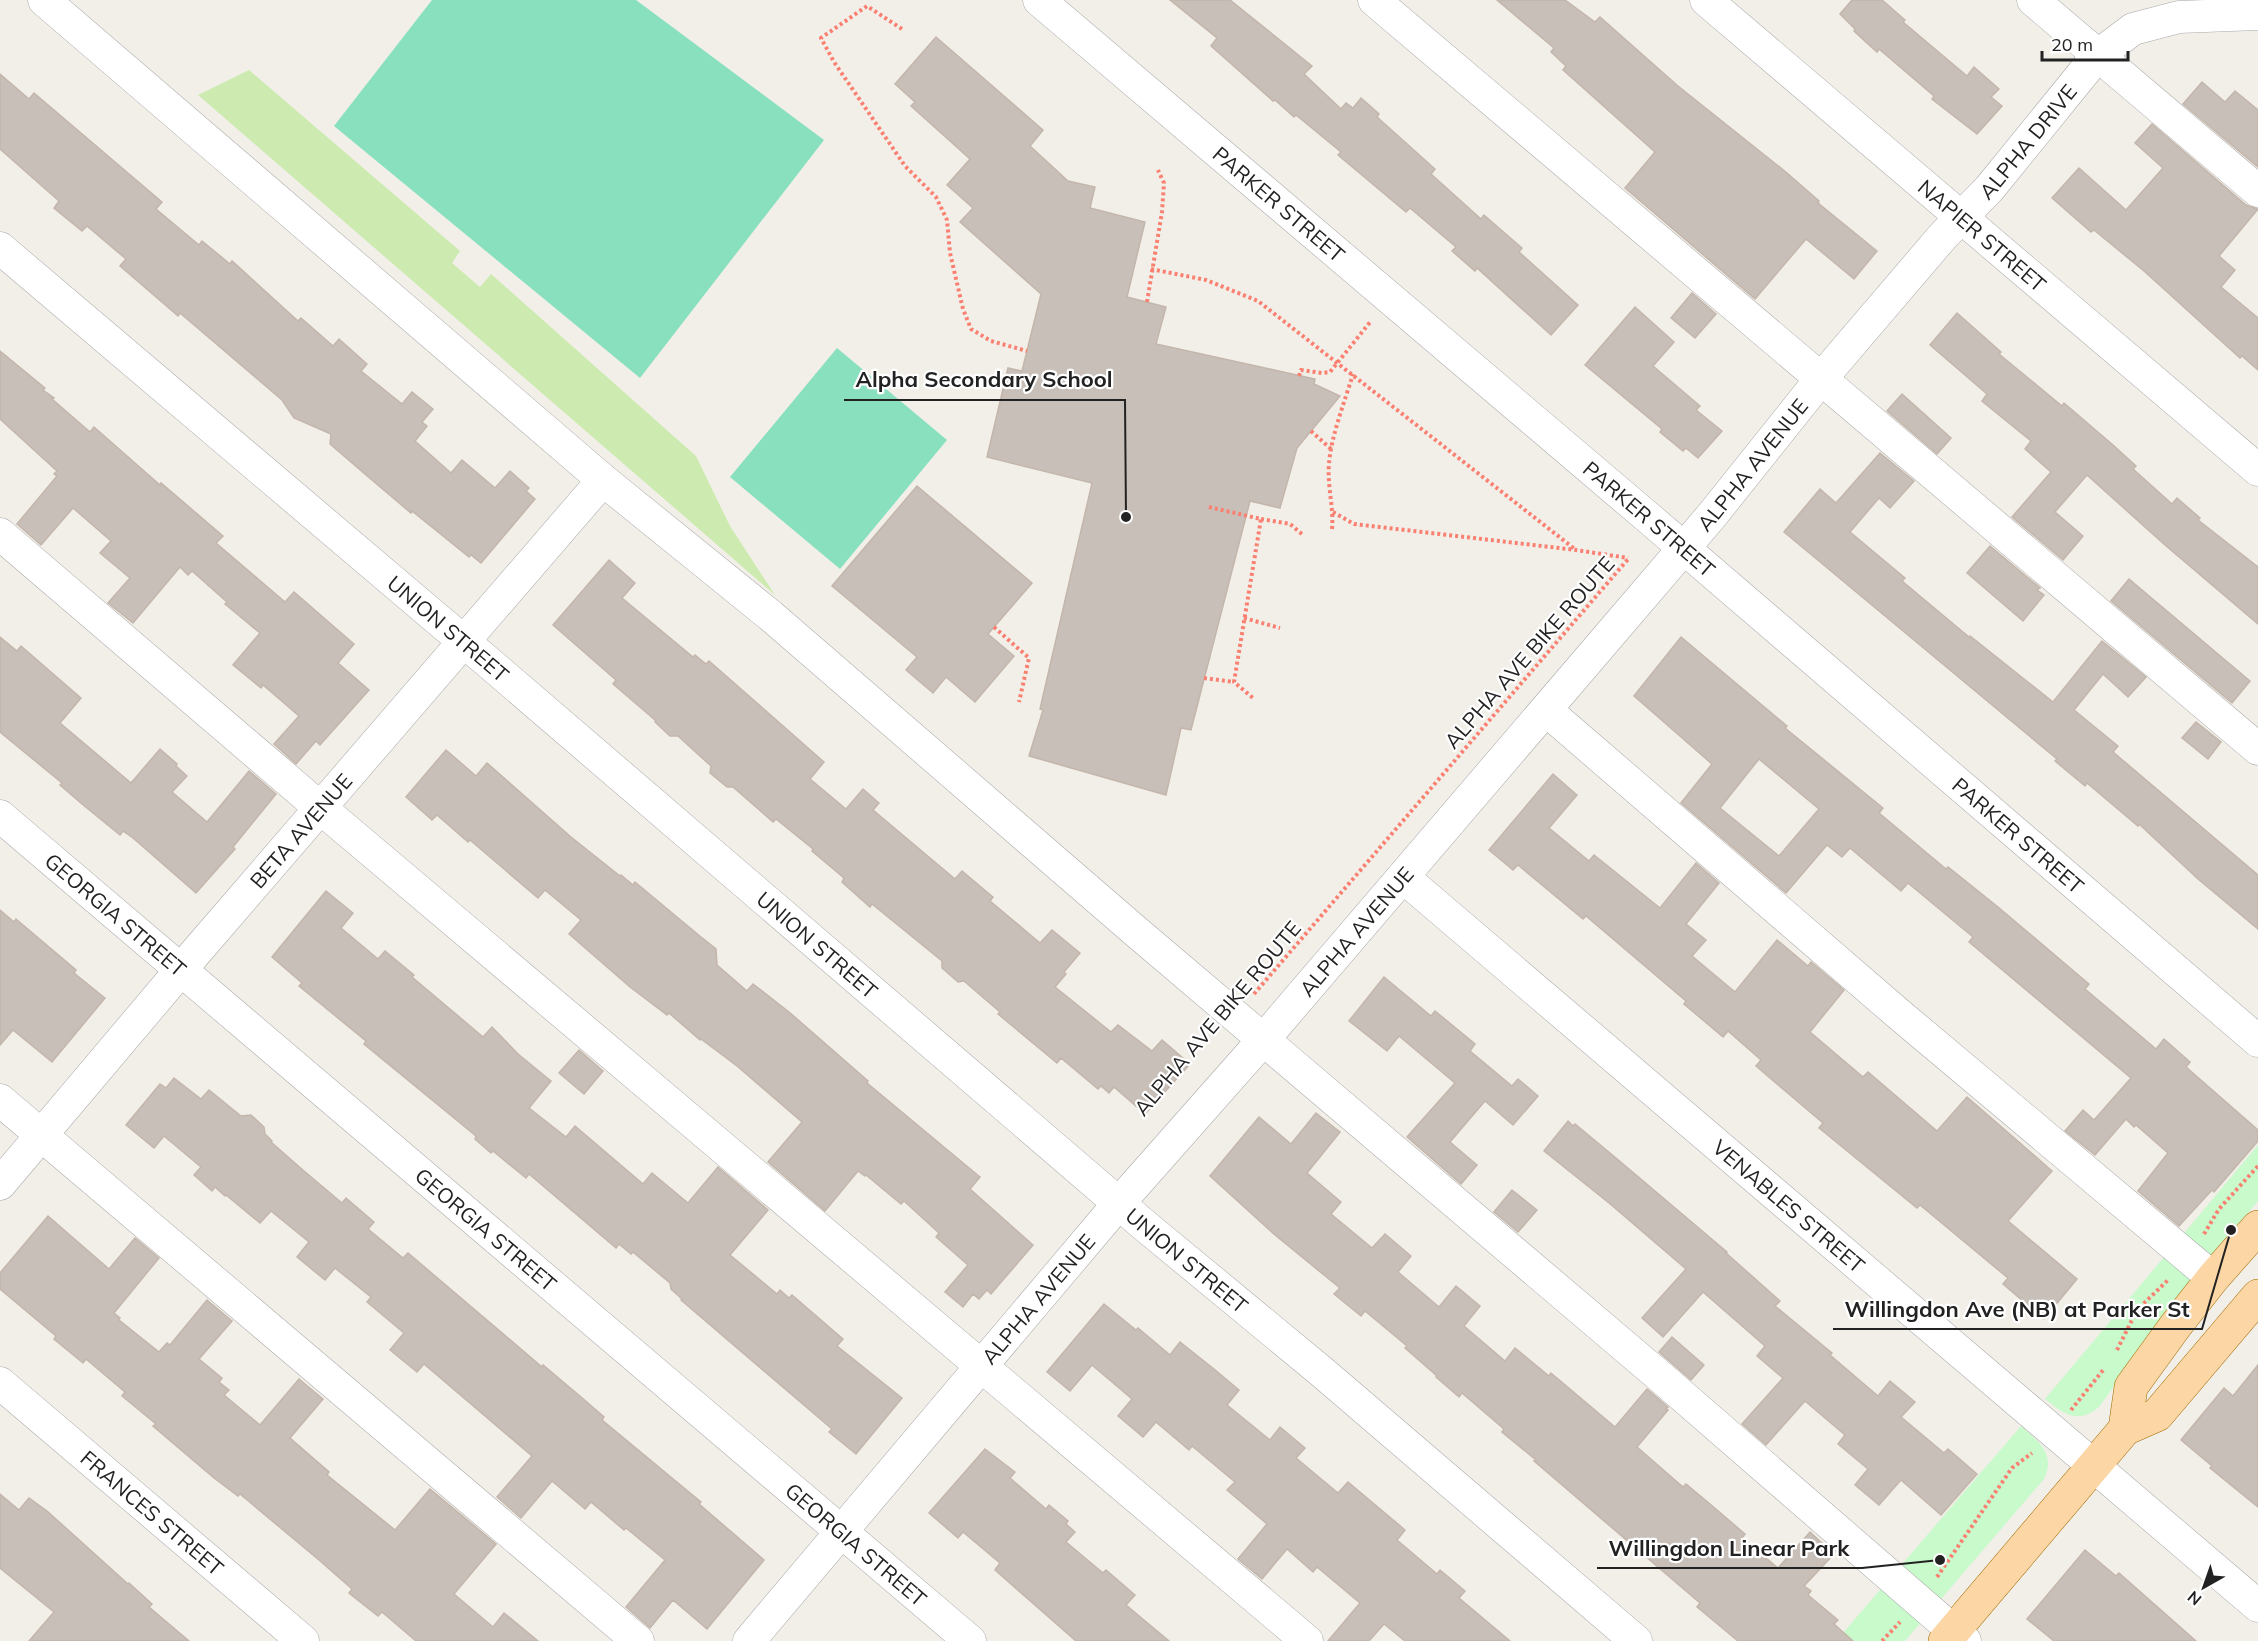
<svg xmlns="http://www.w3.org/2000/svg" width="2258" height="1641" font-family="Mulish,sans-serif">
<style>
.grass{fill:#cdebb0}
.park{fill:#c8facc}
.pitch{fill:#88e0be}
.building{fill:#c7bfb8;stroke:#c4b6ab;stroke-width:1.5;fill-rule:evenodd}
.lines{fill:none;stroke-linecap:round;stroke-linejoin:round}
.minor-casing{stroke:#a9a9a9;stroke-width:33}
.major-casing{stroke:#a06b00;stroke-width:34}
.path{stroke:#fa8072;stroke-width:4;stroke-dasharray:3 3;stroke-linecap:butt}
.minor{stroke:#fff;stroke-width:32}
.major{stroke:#fcd6a4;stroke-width:33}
.labels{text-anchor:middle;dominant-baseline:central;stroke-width:4.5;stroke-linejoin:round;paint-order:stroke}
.street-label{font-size:21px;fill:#222;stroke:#fff}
.leader{fill:none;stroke:#222;stroke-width:2}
.callout-dot{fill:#222;stroke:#fff;stroke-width:2}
.callout-label{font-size:22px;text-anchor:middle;font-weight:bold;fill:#222;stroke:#fff;stroke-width:4.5;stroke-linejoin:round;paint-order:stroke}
</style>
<rect width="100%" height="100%" fill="#f2efe9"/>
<polygon class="grass" points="249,70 460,251 452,263 480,287 491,274 696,456 730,526 775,595 198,95"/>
<g class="park">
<path d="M2258 1145V1201L2188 1284 2099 1407C2077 1425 2064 1414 2045 1399Z"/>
<path d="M2021 1426C2039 1442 2056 1454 2044 1479L1905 1641H1836Z"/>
</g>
<g class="pitch">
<polygon points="432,0 636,0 824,140 640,378 334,126"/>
<polygon points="837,348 947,440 840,569 730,477"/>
</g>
<g class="building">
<polygon points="1170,0 1230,0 1312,66 1304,74 1341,109 1346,103 1353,108 1361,98 1379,114 1377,117 1435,169 1431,174 1481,219 1484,215 1522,248 1519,252 1578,305 1551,335 1477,268 1475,271 1452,251 1456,247 1410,208 1406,212 1338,155 1341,152 1296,115 1294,117 1275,100 1273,101 1211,46 1217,38"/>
<polygon points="1497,0 1565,0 1595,22 1600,17 1678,86 1787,173 1819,201 1818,203 1877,251 1854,279 1806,239 1755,299 1625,188 1655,152 1563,70 1566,66 1551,52 1554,48"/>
<polygon points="1852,0 1882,0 1905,20 1903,22 1967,76 1974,67 1999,89 1991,97 2002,106 1977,134 1932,99 1934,96 1879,49 1877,52 1854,31 1855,29 1840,14"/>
<polygon points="936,37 1043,130 1030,146 1068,181 1095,187 1090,208 1145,222 1127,297 1166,307 1156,344 1315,379 1314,384 1340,396 1297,448 1280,508 1250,501 1191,730 1181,728 1166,795 1029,756 1043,710 1040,709 1092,483 987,457 1008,368 1022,371 1041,294 960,222 973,208 947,185 970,159 911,106 915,102 895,84"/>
<polygon points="0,74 29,99 34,93 162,202 156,209 199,245 202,241 230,264 232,261 298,321 301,318 333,346 339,339 367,364 361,371 402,404 412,392 433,409 422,422 427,426 415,441 451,473 462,460 495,488 510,471 529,488 526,491 535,499 481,563 471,555 469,557 412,511 411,513 366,475 330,444 331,434 294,418 282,400 180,313 178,316 120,266 126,259 87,226 82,231 54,208 59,201 0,149"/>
<polygon points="2202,82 2225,102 2235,91 2258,110 2258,167 2183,104"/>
<polygon points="2152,124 2246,205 2258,209 2219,256 2235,270 2221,287 2258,318 2258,370 2242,356 2240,358 2144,271 2094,230 2091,232 2052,198 2079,168 2126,210 2163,168 2135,143"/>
<polygon points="1692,293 1716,314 1695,338 1671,318"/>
<polygon points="1635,307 1674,342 1653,366 1700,406 1696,410 1722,431 1698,458 1686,448 1683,451 1660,432 1662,429 1585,365"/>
<polygon points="1957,313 2001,352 1999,354 2062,406 2064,403 2113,445 2136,466 2133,469 2172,504 2177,498 2200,518 2198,520 2258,567 2258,624 2165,545 2087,475 2055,512 2083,536 2063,560 2012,517 2051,472 2025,449 2031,441 1982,401 1987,394 1930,345"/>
<polygon points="0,351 45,388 43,390 54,398 52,399 90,432 94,427 160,485 161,483 223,536 216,543 285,602 294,592 354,644 338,663 369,690 320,745 316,741 296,764 274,744 299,716 263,685 261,688 233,665 260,633 225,604 227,602 192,571 188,575 180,567 133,623 108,603 130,578 100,553 111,541 73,508 41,545 17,524 57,476 54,474 57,471 0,419"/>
<polygon points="1902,394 1951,438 1937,454 1887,411"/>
<polygon points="1880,453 1914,481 1890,508 1879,498 1850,532 1905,578 1902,581 1969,637 1970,636 2053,702 2102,641 2146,677 2128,697 2103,674 2074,710 2118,746 2113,752 2258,875 2258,929 2198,879 2139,824 2138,826 2087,783 2085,786 2055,761 2057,759 1784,532 1820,489 1836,503"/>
<polygon points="917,486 1032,583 988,634 1014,656 975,702 946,677 933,693 906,670 917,657 832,586"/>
<polygon points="1990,546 2040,588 2037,590 2044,595 2023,621 1967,573"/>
<polygon points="609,560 635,583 622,598 693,657 695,655 706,664 709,661 824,762 810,779 846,809 863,789 879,803 873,810 955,879 962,871 993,897 990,901 1040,943 1052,930 1080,953 1064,972 1066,974 1055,987 1111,1032 1118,1025 1152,1051 1162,1040 1190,1064 1145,1114 1114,1087 1109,1093 1101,1086 1098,1089 1061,1058 1057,1063 998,1014 1000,1012 964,981 958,982 942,968 942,961 872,904 870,907 842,882 844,878 812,851 813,849 776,819 773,822 733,787 727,787 710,773 711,766 678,736 670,736 655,722 655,720 613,684 616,680 553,625"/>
<polygon points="2129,579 2250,681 2232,703 2111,601"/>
<polygon points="0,637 17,651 21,646 81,698 60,723 131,783 160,749 177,764 176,766 187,776 172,792 207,822 249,771 276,794 233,847 235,849 196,893 133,838 123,831 120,835 82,804 60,785 62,783 0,732"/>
<path d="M1681 637 1787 726 1785 728 1883 808 1879 813 1946 869 1948 867 1998 907 2089 984 2085 989 2156 1049 2164 1039 2190 1062 2186 1067 2258 1130V1141L2214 1192 2212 1190 2179 1226 2138 1191 2168 1153 2136 1125 2134 1127 2126 1119 2095 1155 2065 1131 2083 1110 2094 1120 2131 1078 1969 942 1973 937 1908 883 1901 891 1850 848 1842 857 1827 845 1786 893 1681 803 1712 764 1634 696ZM1759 759 1819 809 1779 856 1720 808Z"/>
<polygon points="2196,722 2221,742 2208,759 2182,738"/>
<polygon points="446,750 476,776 487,763 571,837 620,876 621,875 633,885 635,882 701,937 716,949 717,965 747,991 753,984 789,1012 868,1081 867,1083 980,1177 970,1189 1033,1245 991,1294 987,1290 979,1299 973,1294 963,1307 945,1292 968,1265 936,1237 939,1233 904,1201 901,1204 866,1175 865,1176 858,1171 825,1211 768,1162 802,1122 737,1066 701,1039 700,1040 669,1013 667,1015 630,987 569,934 581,920 545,890 538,898 470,840 468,842 437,815 432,820 406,797"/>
<polygon points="1553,774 1577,795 1549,828 1589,861 1594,855 1660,908 1696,863 1719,883 1686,924 1706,940 1692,956 1735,992 1777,940 1808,966 1811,962 1844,990 1810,1032 1863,1077 1868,1072 1937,1131 1967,1097 2052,1171 2008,1221 2077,1279 2044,1319 2003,1284 2008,1278 1920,1205 1917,1208 1819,1128 1823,1123 1756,1066 1761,1060 1728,1031 1723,1037 1684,1004 1686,1001 1586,916 1583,919 1518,865 1513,870 1489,850"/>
<polygon points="326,891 353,913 341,928 378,959 385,951 414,975 412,977 483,1037 492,1027 518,1054 551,1081 529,1108 566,1137 575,1126 643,1184 652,1173 688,1203 718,1167 768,1210 730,1255 777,1294 780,1290 789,1298 792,1295 843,1339 837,1346 902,1398 856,1454 829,1432 832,1429 681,1300 682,1299 671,1289 670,1283 633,1252 631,1254 619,1244 616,1248 529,1174 526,1178 493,1151 491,1153 475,1139 476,1136 364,1044 366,1041 299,986 302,983 272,957"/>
<polygon points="0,910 14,922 16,919 76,970 74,973 105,998 52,1062 13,1030 0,1045"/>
<polygon points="1384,977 1431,1016 1435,1011 1475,1044 1470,1051 1512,1086 1518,1079 1538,1096 1513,1125 1485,1101 1450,1142 1477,1165 1461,1184 1407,1137 1455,1083 1399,1036 1387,1051 1349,1021"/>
<polygon points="579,1050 603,1071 584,1094 559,1073"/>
<polygon points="174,1078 201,1099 209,1090 241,1116 251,1115 264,1127 265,1134 272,1141 271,1142 304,1171 342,1203 346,1198 374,1222 368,1229 403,1258 408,1253 542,1367 543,1365 581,1397 604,1417 602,1420 701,1502 699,1504 764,1560 707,1629 673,1600 650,1628 626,1607 665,1560 626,1528 624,1530 591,1502 585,1509 552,1481 521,1518 497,1497 532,1456 424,1364 417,1372 390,1350 404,1333 367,1302 371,1297 335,1268 325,1280 297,1257 309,1242 271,1211 260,1223 226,1195 225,1196 215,1187 212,1191 194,1175 201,1167 164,1136 154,1148 126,1125 160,1084 166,1088"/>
<polygon points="1316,1113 1340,1132 1307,1173 1341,1202 1331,1214 1372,1248 1385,1234 1411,1256 1398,1272 1439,1307 1456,1286 1480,1306 1464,1326 1505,1361 1515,1348 1549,1376 1551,1373 1615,1427 1647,1389 1668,1407 1666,1409 1668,1410 1637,1447 1683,1487 1686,1484 1710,1504 1745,1534 1742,1538 1778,1568 1810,1532 1834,1554 1804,1586 1811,1591 1808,1595 1838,1620 1834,1624 1853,1641 1738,1641 1697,1607 1700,1603 1534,1461 1536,1460 1502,1432 1504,1429 1462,1393 1459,1397 1436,1377 1437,1376 1405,1348 1407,1346 1365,1311 1361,1316 1334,1294 1340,1288 1275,1235 1210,1176 1259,1117 1291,1144"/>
<polygon points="1568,1121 1573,1126 1575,1124 1616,1158 1727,1252 1726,1253 1780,1301 1775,1306 1832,1353 1830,1355 1878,1396 1890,1381 1915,1402 1901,1417 1944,1453 1948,1449 1977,1474 1941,1515 1901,1480 1879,1505 1855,1485 1868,1469 1838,1444 1845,1435 1805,1401 1766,1445 1742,1424 1783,1378 1757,1356 1765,1346 1703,1292 1663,1337 1642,1318 1686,1269 1609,1203 1544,1151"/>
<polygon points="1512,1190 1537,1210 1518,1232 1494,1212"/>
<polygon points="48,1216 109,1269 135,1238 159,1258 114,1313 120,1318 119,1320 159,1352 167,1343 170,1345 207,1300 232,1321 199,1359 222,1378 219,1382 229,1390 224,1395 260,1425 299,1379 323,1399 290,1438 329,1472 327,1475 395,1530 430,1489 496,1544 454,1594 493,1627 504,1613 538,1641 416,1641 382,1612 378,1616 349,1593 352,1589 319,1560 240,1494 238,1496 214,1478 153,1426 156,1424 122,1396 125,1392 86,1359 83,1363 54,1339 56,1336 0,1289 0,1273"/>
<polygon points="1104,1304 1136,1330 1138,1328 1170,1355 1180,1342 1214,1369 1239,1390 1227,1405 1270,1440 1280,1427 1305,1448 1296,1458 1338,1493 1348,1482 1405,1530 1397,1540 1437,1574 1440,1570 1465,1591 1459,1598 1510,1641 1405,1641 1384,1624 1369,1641 1328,1641 1360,1603 1317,1567 1313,1572 1287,1549 1262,1579 1238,1559 1267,1524 1227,1490 1235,1482 1192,1446 1189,1450 1156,1422 1143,1437 1118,1416 1132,1399 1092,1365 1070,1391 1047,1372"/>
<polygon points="1672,1337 1704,1365 1691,1380 1659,1352"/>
<polygon points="2258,1365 2258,1507 2210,1468 2212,1466 2181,1440 2224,1388 2233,1396"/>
<polygon points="985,1449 1015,1472 1010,1478 1046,1509 1049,1505 1068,1521 1066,1524 1075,1532 1066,1542 1103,1573 1106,1570 1135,1595 1126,1605 1169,1641 1076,1641 995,1570 1000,1563 963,1532 958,1538 929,1513"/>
<polygon points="0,1494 19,1510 29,1498 47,1511 128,1584 129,1583 152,1604 149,1607 189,1641 29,1641 54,1612 0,1568"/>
<polygon points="2085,1550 2116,1576 2119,1573 2196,1641 2054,1641 2027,1619"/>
</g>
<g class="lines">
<defs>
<g id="minor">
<polyline points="44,0 603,480 771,616 1133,929 1656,1373 1965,1641"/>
<path id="s1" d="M1039 0 1651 520 2258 1041"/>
<polyline points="1374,0 2258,749"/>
<path id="s2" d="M1706 0 2258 470"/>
<polyline points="2033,0 2258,191"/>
<path id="s3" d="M0 248 488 662 1144 1225 1322 1372 1636 1641"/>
<polyline points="0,534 311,800 1307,1641"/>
<polyline points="1546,710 1901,1016 2213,1278"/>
<path id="s4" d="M0 816 970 1641"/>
<path id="s5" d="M1403 877 2258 1606"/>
<polyline points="0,1100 638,1641"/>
<path id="s6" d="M0 1184 196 952 603 480"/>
<path id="s7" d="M0 1383 303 1641"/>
<path id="s8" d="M749 1641 1119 1203 1264 1039 1713 514 1820 380 1943 236 1989 189 2097 56 2133 29 2179 17 2258 14"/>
</g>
<g id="major">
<polyline points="2125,1429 2131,1387 2176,1325 2213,1278 2258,1227"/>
<polyline points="1945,1641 2125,1429 2157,1415 2258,1296"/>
</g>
</defs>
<use href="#minor" class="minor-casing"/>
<use href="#major" class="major-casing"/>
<g class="path">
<polyline points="902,29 867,6 821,38 834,62 905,166 936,197 947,220 950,253 963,309 971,329 991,341 1027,351"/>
<polyline points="1151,269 1206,280 1258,301 1576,550"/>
<polyline points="1147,302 1162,212 1164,183 1158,170"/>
<polyline points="1299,376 1301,370 1322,373 1330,372 1371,321"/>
<polyline points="1311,431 1332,450"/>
<polyline points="1209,507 1261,519 1234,682 1253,698"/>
<polyline points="1333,512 1354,524 1576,550 1628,558"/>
<polyline points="1261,519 1290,524 1303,535"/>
<path d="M1332 529C1334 507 1327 486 1329 464 1331 436 1345 401 1353 374"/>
<polyline points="1244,618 1280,628"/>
<polyline points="994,627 1029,658 1019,702"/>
<polyline points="1204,678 1234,682"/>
<polyline points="1254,994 1629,558"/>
<polyline points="2204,1234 2219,1209 2258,1166"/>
<polyline points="2117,1350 2137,1310 2168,1280"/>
<polyline points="2071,1410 2104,1369"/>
<polyline points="1937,1577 2012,1468 2032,1453"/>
<polyline points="1882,1641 1900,1622"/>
</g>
<use href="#minor" class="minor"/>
<use href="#major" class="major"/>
</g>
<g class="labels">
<g class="street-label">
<text stroke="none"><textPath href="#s8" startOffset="1971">ALPHA DRIVE</textPath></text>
<text stroke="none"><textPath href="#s1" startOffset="315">PARKER STREET</textPath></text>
<text stroke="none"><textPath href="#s2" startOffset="363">NAPIER STREET</textPath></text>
<text stroke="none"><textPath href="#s8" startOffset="1546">ALPHA AVENUE</textPath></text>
<text stroke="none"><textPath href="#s1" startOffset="801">PARKER STREET</textPath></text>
<text stroke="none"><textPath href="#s3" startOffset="588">UNION STREET</textPath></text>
<text transform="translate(1529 652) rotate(-49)">ALPHA AVE BIKE ROUTE</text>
<text stroke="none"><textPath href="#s6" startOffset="464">BETA AVENUE</textPath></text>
<text stroke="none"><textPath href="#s1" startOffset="1287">PARKER STREET</textPath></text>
<text stroke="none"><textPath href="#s4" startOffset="152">GEORGIA STREET</textPath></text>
<text stroke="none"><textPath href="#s8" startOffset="934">ALPHA AVENUE</textPath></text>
<text stroke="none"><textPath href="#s3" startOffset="1074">UNION STREET</textPath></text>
<text transform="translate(1217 1018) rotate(-50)">ALPHA AVE BIKE ROUTE</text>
<text stroke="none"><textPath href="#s5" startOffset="507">VENABLES STREET</textPath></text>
<text stroke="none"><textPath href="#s4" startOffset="638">GEORGIA STREET</textPath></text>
<text stroke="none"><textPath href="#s3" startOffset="1560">UNION STREET</textPath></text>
<text stroke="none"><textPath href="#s8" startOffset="448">ALPHA AVENUE</textPath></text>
<text stroke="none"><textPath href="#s7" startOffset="200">FRANCES STREET</textPath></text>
<text stroke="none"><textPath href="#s4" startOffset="1124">GEORGIA STREET</textPath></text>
</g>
</g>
<path class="leader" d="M1126 517L1125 400H844M2231 1230L2202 1329H1833M1940 1560L1862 1568H1597"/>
<g class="callout-dot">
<circle cx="1126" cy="517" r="6"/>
<circle cx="2231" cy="1230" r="6"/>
<circle cx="1940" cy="1560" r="6"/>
</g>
<g class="callout-label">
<text x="984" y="387">Alpha Secondary School</text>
<text x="2017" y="1317">Willingdon Ave (NB) at Parker St</text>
<text x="1729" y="1556">Willingdon Linear Park</text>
</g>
<g transform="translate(2204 1587) rotate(220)" stroke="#ffffff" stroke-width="4.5" paint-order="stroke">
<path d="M0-4.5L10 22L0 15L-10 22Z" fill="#222222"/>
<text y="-9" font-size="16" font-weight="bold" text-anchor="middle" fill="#222222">N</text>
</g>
<path d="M2042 51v9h86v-9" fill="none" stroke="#222222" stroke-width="3"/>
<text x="2051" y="51" font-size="18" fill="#222222" stroke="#ffffff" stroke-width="4.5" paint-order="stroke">20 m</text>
</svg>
